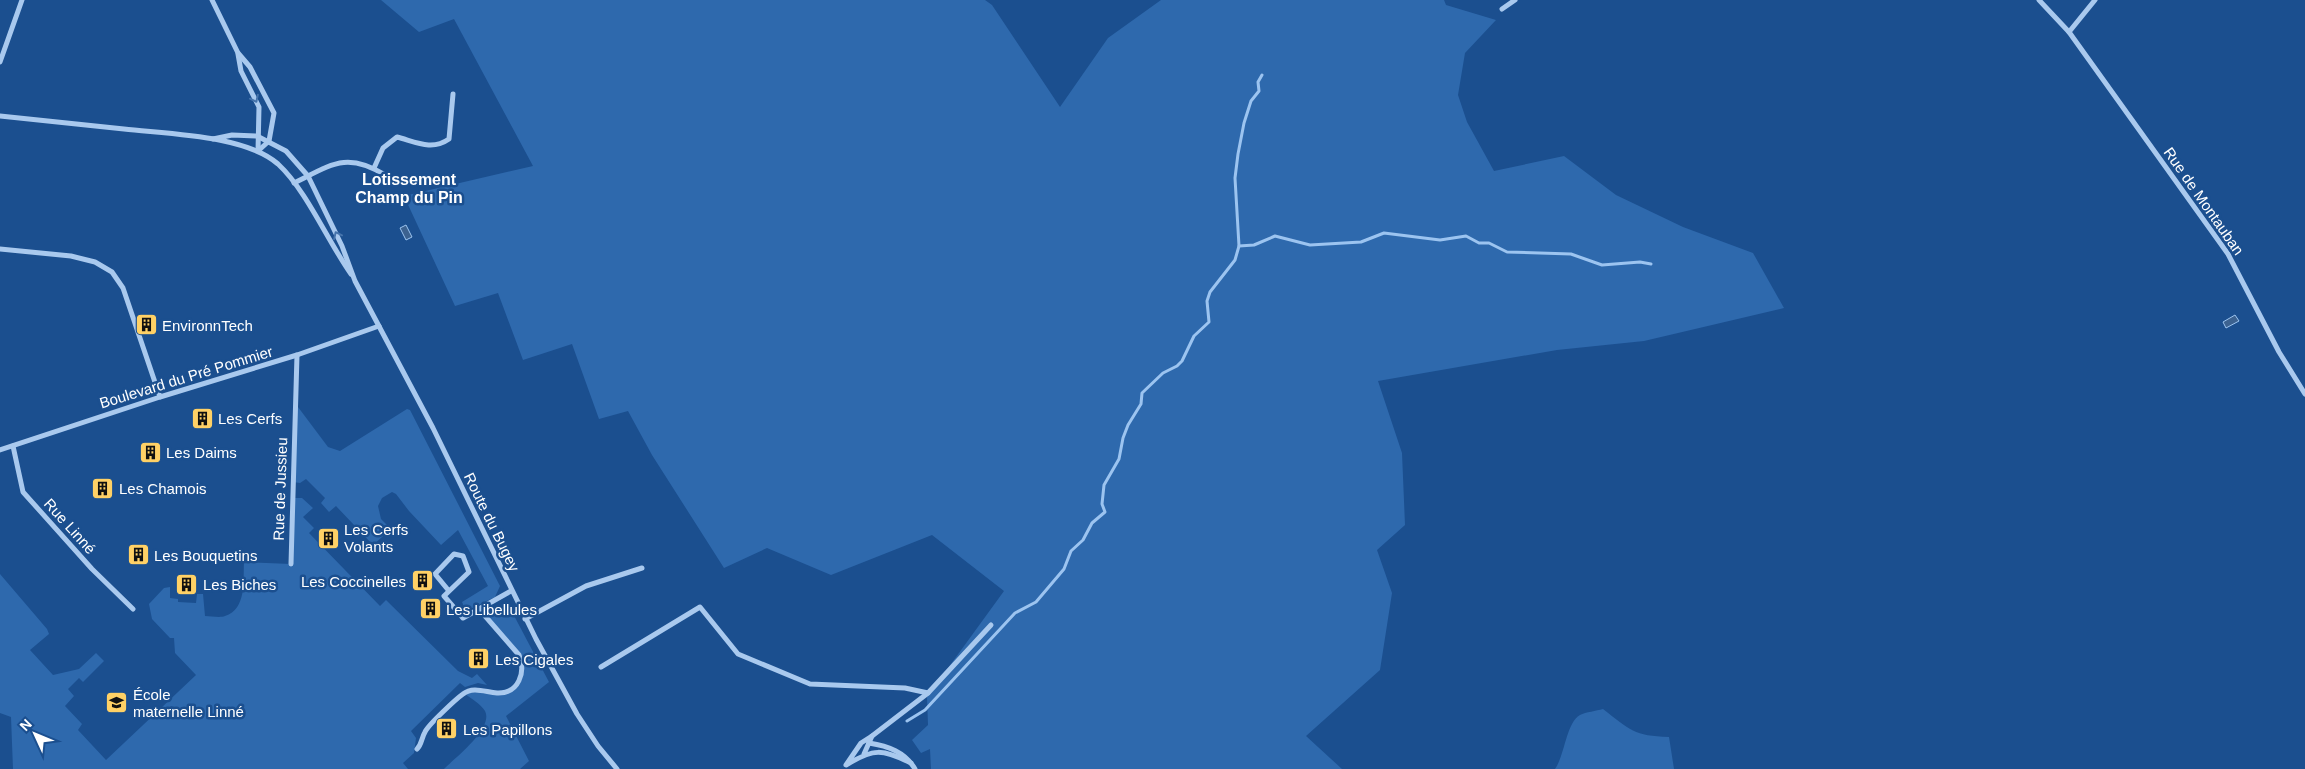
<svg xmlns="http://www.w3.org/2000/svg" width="2305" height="769" font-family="Helvetica,sans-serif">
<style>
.green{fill:#2e69ad}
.water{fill:#3c6290;stroke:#9cc4f0}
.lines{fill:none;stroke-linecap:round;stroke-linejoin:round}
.stream{stroke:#9cc4f0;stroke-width:3}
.minor{stroke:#a9c9ee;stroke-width:5}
.oneway{stroke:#4674ac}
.labels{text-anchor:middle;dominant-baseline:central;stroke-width:5;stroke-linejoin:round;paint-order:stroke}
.street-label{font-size:15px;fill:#fff;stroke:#1b4f8f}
.poi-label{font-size:15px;fill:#fff;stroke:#1b4f8f;text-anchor:start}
.neighbourhood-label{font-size:16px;font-weight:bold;fill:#fff;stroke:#1b4f8f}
</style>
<rect width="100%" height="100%" fill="#1b4f8f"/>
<g class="green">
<polygon points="381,0 985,0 992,5 1060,107 1108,38 1161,0 1444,0 1446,5 1496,20 1465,53 1458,95 1467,122 1494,171 1564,156 1616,195 1683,227 1753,253 1784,308 1644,341 1557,350 1378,381 1402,453 1405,525 1377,550 1392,593 1380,670 1306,736 1342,769 931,769 930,749 921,753 912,740 928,725 927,697 1004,591 932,535 831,575 767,548 724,568 652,455 628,411 599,419 572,344 523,360 498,293 455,306 404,196 533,166 454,19 419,32"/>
<polygon points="295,403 328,447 340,451 407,409 410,410 500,586 495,597 466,611 462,602 488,586 458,530 441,545 409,511 396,494 392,492 382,498 378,506 381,519 391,529 373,545 336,506 329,512 321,503 325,498 306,479 300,483 293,482"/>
<path d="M293 498H302L313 508 303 517 314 528 309 533 380 606 386 600 458 671 472 678 477 674 487 685 478 683 465 687 460 683 411 731 416 738 414 753 403 763 408 769H13L11 717 0 713V574L47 629 49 634 30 650 53 675 79 669 96 653 104 661 83 682 79 678 68 689 74 696 65 706 82 724 78 730 106 760 196 675 175 653 174 638H170L152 619 149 604 164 588 170 587V598L178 599V602L196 603 197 594H203L205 616C211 616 220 618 225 616 247 609 243 580 244 562L291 564Z"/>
<path d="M503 604 510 608 549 682 506 716 529 761 520 769H444C455 758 494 728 485 711 481 704 470 698 464 693L477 689 504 692 518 683 523 664 489 620 493 609Z"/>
<path d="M1603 709C1630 730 1634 736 1669 737L1674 769H1555C1565 755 1566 723 1580 715 1586 712 1596 711 1603 709Z"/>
</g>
<g class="water">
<polygon points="406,225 412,237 406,240 400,228"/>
<polygon points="2235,315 2239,321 2226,328 2223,322"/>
</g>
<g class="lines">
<g class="stream">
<polyline points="1239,246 1254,245 1275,236 1310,245 1361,242 1384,233 1440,240 1466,236 1479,243 1489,243 1507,252 1571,254 1602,265 1640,262 1651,264"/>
<polyline points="907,721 925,710 1015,613 1036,602 1064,569 1071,551 1083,540 1092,523 1105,512 1102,504 1104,485 1119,459 1123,438 1128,425 1141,404 1142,393 1163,373 1177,366 1182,361 1194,336 1209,322 1207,301 1210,292 1235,260 1239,246 1235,178 1238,154 1244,123 1251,101 1259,91 1258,82 1262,75"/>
</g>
<g class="minor">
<polyline points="212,0 238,53 250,67 274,113 269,141 258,151"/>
<polyline points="2039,0 2069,32 2228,254 2279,352 2305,394"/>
<polyline points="1502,9 1515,0"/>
<polyline points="2069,32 2095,0"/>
<polyline points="238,54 241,71 259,107 258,151"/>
<polyline points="0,62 22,0"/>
<path d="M0 116C41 120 83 125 124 129 167 134 245 135 278 164 307 191 327 240 351 274"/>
<polyline points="213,139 232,135 257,136 286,151 308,176 342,246 355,281 433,428 536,639 577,714 598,746 617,769"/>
<path d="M374 168 383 148 397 137C416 142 432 151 449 139L453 94"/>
<path d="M294 183C331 165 346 151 385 175"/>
<polyline points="0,249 71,256 95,262 112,272 123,288 160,397"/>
<polyline points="13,446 23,492 92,569 133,609"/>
<polyline points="0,450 160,397 297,355 379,326"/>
<polyline points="291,564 297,355"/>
<polyline points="449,591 435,574 454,554 463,556 469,572 444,596 463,618 511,591"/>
<polyline points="525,619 586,586 642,568"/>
<polyline points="601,667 700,607 738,654 810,684 905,688 928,693"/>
<polyline points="872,736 928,693 991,625"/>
<path d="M869 743C888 746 905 752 915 769"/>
<path d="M417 749C422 744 421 739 425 732 428 725 456 699 463 694 473 686 485 692 497 693 519 694 526 672 519 655L479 609"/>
<path d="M864 754 872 736 861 743 846 765C874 748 882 749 911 763"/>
</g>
</g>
<defs><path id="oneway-chevron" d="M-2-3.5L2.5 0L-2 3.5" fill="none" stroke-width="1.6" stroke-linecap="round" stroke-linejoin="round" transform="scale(1.25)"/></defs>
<g class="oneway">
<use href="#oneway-chevron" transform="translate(255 99) rotate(64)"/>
<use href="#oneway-chevron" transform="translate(337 235) rotate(-116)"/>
</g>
<defs>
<symbol id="building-square" viewBox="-11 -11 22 22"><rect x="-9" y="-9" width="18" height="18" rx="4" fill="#ffd166" stroke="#1b4f8f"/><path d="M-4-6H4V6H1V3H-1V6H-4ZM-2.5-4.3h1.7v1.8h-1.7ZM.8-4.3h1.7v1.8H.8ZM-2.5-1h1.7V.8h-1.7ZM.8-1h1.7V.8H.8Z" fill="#111"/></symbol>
<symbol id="school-square" viewBox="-11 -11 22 22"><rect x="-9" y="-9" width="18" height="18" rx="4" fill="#ffd166" stroke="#1b4f8f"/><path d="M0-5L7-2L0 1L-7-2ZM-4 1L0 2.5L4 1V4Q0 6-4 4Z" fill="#111"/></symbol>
</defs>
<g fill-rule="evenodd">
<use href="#building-square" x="134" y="312" width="25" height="25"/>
<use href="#building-square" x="190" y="406" width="25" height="25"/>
<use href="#building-square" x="138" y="440" width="25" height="25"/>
<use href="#building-square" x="90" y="476" width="25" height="25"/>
<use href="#building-square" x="316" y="526" width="25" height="25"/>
<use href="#building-square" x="126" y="542" width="25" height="25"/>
<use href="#building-square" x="410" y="568" width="25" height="25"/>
<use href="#building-square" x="174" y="572" width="25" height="25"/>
<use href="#building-square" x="418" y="596" width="25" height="25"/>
<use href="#building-square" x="466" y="646" width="25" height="25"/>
<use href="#school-square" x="104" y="690" width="25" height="25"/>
<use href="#building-square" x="434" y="716" width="25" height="25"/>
</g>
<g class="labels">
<g class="street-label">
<text transform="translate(2204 201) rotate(55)">Rue de Montauban</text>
<text transform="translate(186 377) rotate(-17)">Boulevard du Pré Pommier</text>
<text transform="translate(280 489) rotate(-88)">Rue de Jussieu</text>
<text transform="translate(492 522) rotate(64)">Route du Bugey</text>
<text transform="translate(70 526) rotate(48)">Rue Linné</text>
</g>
<g class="poi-label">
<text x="162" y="325">EnvironnTech</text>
<text x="218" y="418">Les Cerfs</text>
<text x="166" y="452">Les Daims</text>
<text x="119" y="488">Les Chamois</text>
<text x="344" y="529">Les Cerfs<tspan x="344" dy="17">Volants</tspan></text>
<text x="154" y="555">Les Bouquetins</text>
<text x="406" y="581" text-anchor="end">Les Coccinelles</text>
<text x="203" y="584">Les Biches</text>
<text x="446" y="609">Les Libellules</text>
<text x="495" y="659">Les Cigales</text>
<text x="133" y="694">École<tspan x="133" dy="17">maternelle Linné</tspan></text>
<text x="463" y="729">Les Papillons</text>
</g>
<g class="neighbourhood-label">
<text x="409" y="179">Lotissement<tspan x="409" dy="18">Champ du Pin</tspan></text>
</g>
</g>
<g transform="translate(35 734) rotate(314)" stroke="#1b4f8f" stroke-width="4" paint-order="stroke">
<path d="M0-4L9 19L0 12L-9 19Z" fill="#ffffff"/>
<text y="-8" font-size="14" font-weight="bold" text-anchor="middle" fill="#ffffff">N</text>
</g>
</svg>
